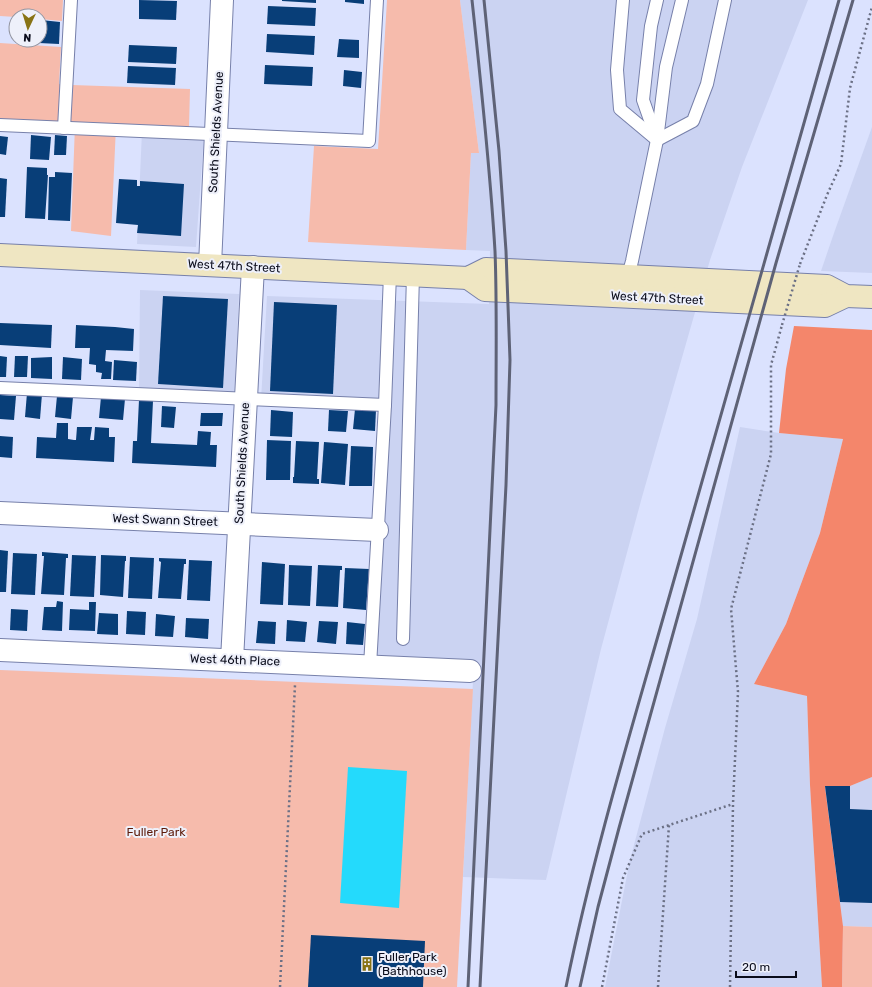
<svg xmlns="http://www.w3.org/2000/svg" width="872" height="987" font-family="Rubik,sans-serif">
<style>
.built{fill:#cbd3f2}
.green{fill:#f6bbac}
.forest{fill:#f4866b}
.water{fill:#24dafc}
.building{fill:#083e78}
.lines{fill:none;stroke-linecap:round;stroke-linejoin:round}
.service-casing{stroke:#7780aa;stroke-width:14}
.minor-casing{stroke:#7780aa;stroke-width:24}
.secondary-casing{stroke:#7780aa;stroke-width:24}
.path{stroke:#6b7085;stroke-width:2.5;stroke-dasharray:2 3;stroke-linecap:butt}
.service{stroke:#fff;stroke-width:12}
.minor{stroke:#fff;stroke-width:22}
.secondary{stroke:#efe6c2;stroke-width:22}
.rail{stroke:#5e6276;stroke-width:3}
.path-bridge{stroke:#6b7085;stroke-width:2.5;stroke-dasharray:2 3;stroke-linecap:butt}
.labels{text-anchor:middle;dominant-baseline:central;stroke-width:4;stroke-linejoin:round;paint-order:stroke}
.street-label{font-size:12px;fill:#0a0c1b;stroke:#eef0fa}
.park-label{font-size:12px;fill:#5c1908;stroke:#eef0fa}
.poi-label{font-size:12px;fill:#0a0c1b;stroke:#eef0fa;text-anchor:start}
</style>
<rect width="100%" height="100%" fill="#dbe2fe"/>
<g class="built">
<polygon points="460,0 808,0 742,167 710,260 642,497 601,649 546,880 463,877 474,661 370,656 385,405 261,400 267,296 489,304 490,251 466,250 471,153 479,153"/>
<polygon points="872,127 872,273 821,271 834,233"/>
<polygon points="142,131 204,134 196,247 137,244"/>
<polygon points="140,290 239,294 234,399 139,394"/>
<polygon points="740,427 779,433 843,439 820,533 786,624 754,684 807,696 810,785 822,987 605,987 630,860 665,728 697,619"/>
<polygon points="872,777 872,927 843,926 825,786 850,786"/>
</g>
<g class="green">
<polygon points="0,0 63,0 62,21 40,19 40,16 16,16 16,17 0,16"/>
<polygon points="387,0 460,0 479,153 471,153 466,250 308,242 314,146 378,149"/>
<polygon points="0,43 61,47 59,84 72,85 190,89 189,127 116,126 111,236 71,231 75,125 0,120"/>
<polygon points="0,670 473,689 457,987 0,987"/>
<polygon points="843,926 872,927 872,987 842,987"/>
</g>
<polygon class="forest" points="794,326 872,330 872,777 850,786 825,787 843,926 842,987 822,987 810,785 807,696 754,684 786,624 820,533 843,439 779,433 786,369"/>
<polygon class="water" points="348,767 407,771 399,908 340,903"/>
<g class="building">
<polygon points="139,0 177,1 176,20 139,19"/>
<polygon points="282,0 316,0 316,3 282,1"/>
<polygon points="345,0 364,0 364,4 345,2"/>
<polygon points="268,6 316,8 315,26 267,24"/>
<polygon points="41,20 60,22 59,44 39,43"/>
<polygon points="267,34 315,36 314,55 266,52"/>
<polygon points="339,39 359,40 359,58 337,57"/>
<polygon points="129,45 177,47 176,64 128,62"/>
<polygon points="265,65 313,67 312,86 264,84"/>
<polygon points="128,66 176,68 175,85 127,83"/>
<polygon points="344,70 362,72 361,88 343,86"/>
<polygon points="31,135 51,137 49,160 30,159"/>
<polygon points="55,135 67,136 66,155 54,155"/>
<polygon points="0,136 8,137 6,155 0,154"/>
<polygon points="27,167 47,168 47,175 48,175 45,219 25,218"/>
<polygon points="55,172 72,173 70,221 48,220 49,177 55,177"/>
<polygon points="0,178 7,179 5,217 0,217"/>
<polygon points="119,179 137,180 137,186 140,186 140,181 184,184 181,236 137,233 138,225 116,223"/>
<polygon points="163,296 228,299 223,388 158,384"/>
<polygon points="274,302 337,305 333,394 270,391"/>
<polygon points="0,323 52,325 51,348 0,345"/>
<polygon points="76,325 115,327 134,329 133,351 106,350 105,361 112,362 111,379 101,379 102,373 96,372 96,365 89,364 90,348 75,348"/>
<polygon points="0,356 7,357 6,377 0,377"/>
<polygon points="15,356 28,356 27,377 14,377"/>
<polygon points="52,357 52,379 31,378 31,358"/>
<polygon points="63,357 82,359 81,380 62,379"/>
<polygon points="114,360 137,362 136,381 113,380"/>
<polygon points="27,393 42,394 40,419 25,417"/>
<polygon points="0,395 16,396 14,420 0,419"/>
<polygon points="57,396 73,397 71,419 55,417"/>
<polygon points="101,397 125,399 123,420 99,418"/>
<polygon points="139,400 153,401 151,443 197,445 198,431 211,432 210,445 217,445 216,467 132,463 133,441 137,441"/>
<polygon points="162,406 176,407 174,428 161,427"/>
<polygon points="355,409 376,410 375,431 353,429"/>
<polygon points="271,410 293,412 292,437 270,436"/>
<polygon points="329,410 348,411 346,432 328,431"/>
<polygon points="201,413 223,413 222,426 200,426"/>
<polygon points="57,423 68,423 68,439 74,440 76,440 77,427 92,427 90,440 94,440 95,427 109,428 109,437 115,437 114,462 36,458 37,437 56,438"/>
<polygon points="0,436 13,437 12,458 0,457"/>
<polygon points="267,440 291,441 290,480 266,480"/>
<polygon points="296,441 319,442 317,479 319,479 319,484 293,483 293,477 294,477"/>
<polygon points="324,442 348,444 345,485 321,483"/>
<polygon points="351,446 373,447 372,486 349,486"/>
<polygon points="0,550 8,551 6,592 0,592"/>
<polygon points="42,552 68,554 68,558 66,558 64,595 41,594 44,556 42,556"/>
<polygon points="13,553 37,554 35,595 11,594"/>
<polygon points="72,555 96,556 94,597 70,596"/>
<polygon points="101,555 126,556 126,561 125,561 123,597 100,595"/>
<polygon points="130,557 154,558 152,599 128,598"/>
<polygon points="159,558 186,559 186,564 184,564 181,599 158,598 161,562 159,561"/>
<polygon points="189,560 212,561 210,601 187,600"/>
<polygon points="262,562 285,564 283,605 260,604"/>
<polygon points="289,565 312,566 310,606 288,605"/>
<polygon points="318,565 342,566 342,570 340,570 338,607 316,606"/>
<polygon points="345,568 369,569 366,610 343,608"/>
<polygon points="57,601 63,602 62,631 42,630 44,607 56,607"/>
<polygon points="89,602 96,602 95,631 69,630 70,609 89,610"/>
<polygon points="11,609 28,610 27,631 10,630"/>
<polygon points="127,611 146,612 145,635 126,634"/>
<polygon points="99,613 118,614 118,635 97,634"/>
<polygon points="156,614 175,616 173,637 155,636"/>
<polygon points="186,618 209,619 208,639 185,637"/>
<polygon points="287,620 307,622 305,642 286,641"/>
<polygon points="258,621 276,622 275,644 256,643"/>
<polygon points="319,621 338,622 336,644 317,642"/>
<polygon points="347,622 365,624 363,645 346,644"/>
<polygon points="825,786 850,786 850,809 872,810 872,903 840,902"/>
<polygon points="311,935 425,941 423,987 308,987"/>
</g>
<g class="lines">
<defs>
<g id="service">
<polyline points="623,0 617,70 620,109 657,140"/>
<polyline points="0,125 369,141 377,0"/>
<polyline points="64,128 71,0"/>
<polyline points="656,137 643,100 651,26 657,0"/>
<polyline points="657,140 693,121 707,84 725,0"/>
<polyline points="628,281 628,276 632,261 657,140 666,67 682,0"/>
<polyline points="0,388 385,405"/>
<polyline points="403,639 413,275"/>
<polyline points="370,666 385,405 390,274"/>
</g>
<g id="minor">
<polyline points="210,265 222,0"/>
<polyline points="0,513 377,530"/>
<polyline points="0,650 470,671"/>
<polyline points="232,660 253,267"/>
</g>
<g id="secondary">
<polyline points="0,255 468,278 486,269 827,286 846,296 872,297"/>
<polyline points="468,278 485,290 825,306 846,296"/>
</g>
</defs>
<use href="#service" class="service-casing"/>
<use href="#minor" class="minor-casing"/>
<use href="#secondary" class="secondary-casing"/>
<g class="path">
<polyline points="800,264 827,195 841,164 850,88 872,7"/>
<polyline points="280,987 295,685"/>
<polyline points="602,987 623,878 642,834 733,804"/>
<polyline points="658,987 669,825"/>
<polyline points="730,987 733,804 738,692 731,609 771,454 771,365 782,325"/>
</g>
<use href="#service" class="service"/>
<use href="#minor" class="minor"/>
<use href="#secondary" class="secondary"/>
<g class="rail">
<path d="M468 987 496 405C496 354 497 302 495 251 490 167 481 83 472 0"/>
<polyline points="480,987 506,485 510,360 506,251 499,151 484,0"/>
<path d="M566 987C593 854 633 724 670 594 725 396 781 198 839 0"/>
<polyline points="580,987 598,907 619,828 776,263 853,0"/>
</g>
<polyline class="path-bridge" points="782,325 800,264"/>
</g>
<defs>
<symbol id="building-bare" viewBox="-9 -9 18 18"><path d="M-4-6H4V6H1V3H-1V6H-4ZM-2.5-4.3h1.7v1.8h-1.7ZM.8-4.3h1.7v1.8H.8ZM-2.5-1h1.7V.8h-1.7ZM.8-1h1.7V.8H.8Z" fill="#887315" stroke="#eef0fa" stroke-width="2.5" paint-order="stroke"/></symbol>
</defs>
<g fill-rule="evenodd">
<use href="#building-bare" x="357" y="954" width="20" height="20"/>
</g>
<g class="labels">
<g class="street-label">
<text transform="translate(216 132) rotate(-87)">South Shields Avenue</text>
<text transform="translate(234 266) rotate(3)">West 47th Street</text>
<text transform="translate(657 298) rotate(3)">West 47th Street</text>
<text transform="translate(242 463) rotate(-87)">South Shields Avenue</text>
<text transform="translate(165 520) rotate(2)">West Swann Street</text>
<text transform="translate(235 660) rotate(2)">West 46th Place</text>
</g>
<g class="park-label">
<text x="156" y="832">Fuller Park</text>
</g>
<g class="poi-label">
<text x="378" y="957">Fuller Park<tspan x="378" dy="14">(Bathhouse)</tspan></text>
</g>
</g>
<g transform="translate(28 28) rotate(184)"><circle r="19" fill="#eef0fa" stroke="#9395a1"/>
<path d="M0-3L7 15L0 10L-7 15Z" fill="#887315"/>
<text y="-6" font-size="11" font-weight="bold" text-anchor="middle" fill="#0a0c1b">N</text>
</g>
<path d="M736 971v6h60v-6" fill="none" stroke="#0a0c1b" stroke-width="2"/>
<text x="742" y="971" font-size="12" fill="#0a0c1b" stroke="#eef0fa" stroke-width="3" paint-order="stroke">20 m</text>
</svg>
